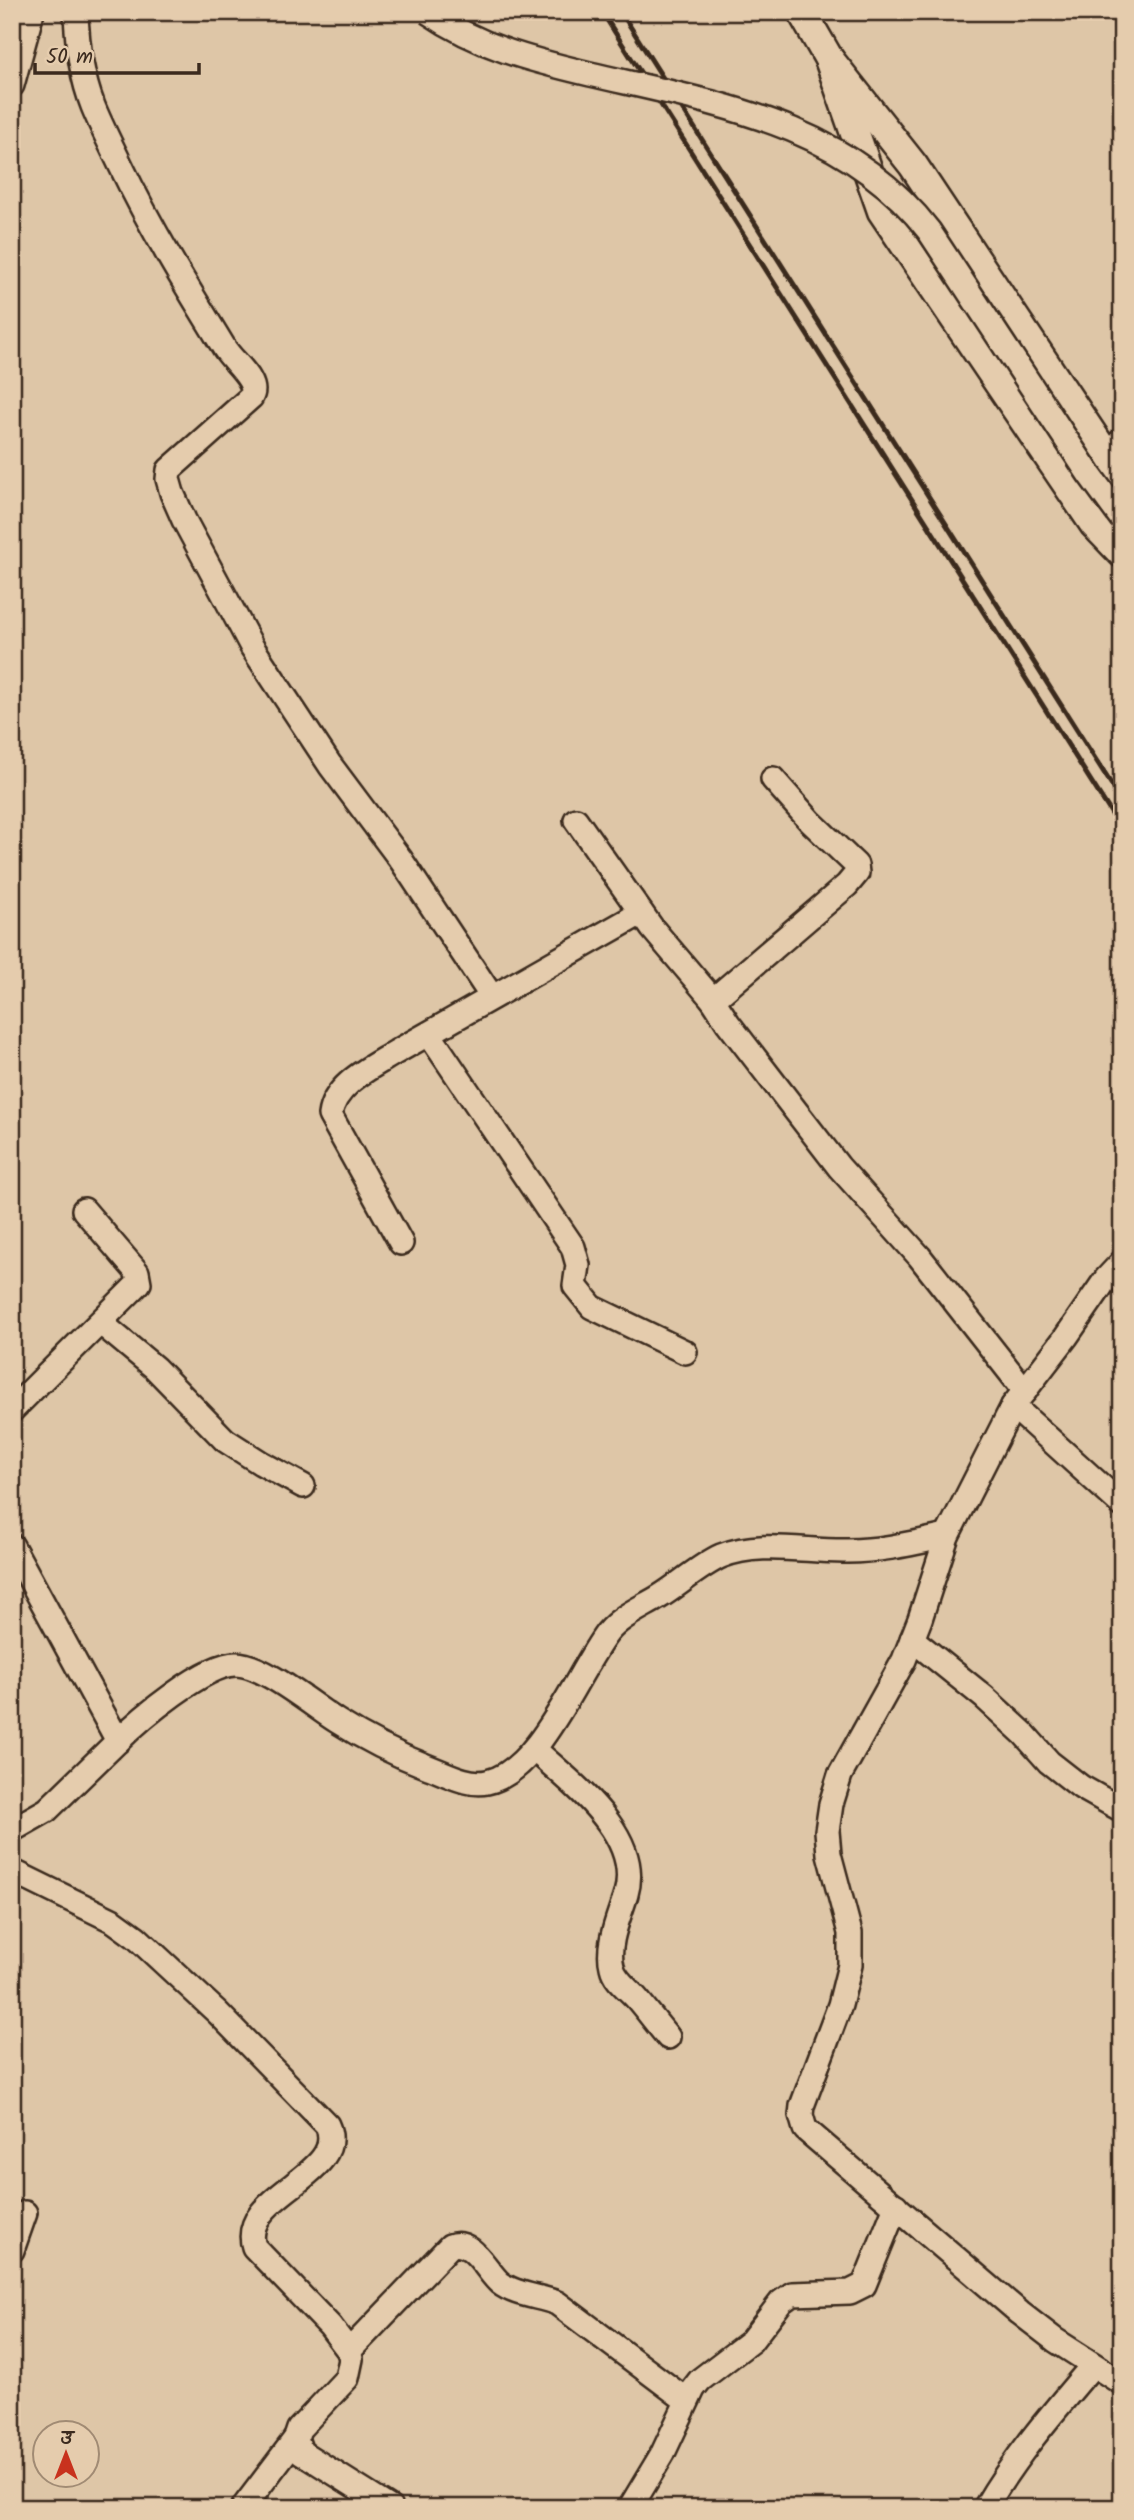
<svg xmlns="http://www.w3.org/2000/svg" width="1134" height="2520" font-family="Kalam,'Playpen Sans Deva',sans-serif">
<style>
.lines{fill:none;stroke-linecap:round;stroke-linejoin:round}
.minor-casing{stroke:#3b2a1e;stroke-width:28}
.major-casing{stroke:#3b2a1e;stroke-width:33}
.minor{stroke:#e5ccad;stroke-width:23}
.major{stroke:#e5ccad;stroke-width:28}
.rail{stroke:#3b2a1e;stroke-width:5}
.minor-bridge-casing{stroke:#3b2a1e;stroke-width:28;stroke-linecap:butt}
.minor-bridge{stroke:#e5ccad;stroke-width:23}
</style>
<rect width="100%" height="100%" fill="#dec6a7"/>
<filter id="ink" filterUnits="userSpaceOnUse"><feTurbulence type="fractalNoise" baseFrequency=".0143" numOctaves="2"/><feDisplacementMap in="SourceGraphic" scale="14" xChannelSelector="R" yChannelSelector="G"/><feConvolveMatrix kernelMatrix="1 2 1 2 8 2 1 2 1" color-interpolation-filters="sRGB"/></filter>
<g filter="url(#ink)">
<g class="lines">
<defs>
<g id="minor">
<path d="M76 12C77 43 82 78 93 106 101 126 111 145 120 164 151 229 188 289 225 349 234 363 260 382 251 397L169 470 168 479 172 493 184 520 252 647 330 765 401 860 492 997"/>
<polyline points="12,85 32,12"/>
<polyline points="1106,457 1122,440"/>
<polyline points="576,820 652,928 713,1000 728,1023 839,1167 919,1256 1025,1391"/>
<polyline points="713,1000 847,885 857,873 856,865 810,821 773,779"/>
<polyline points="429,1034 573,1247 578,1265 575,1286 592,1307 685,1352"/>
<path d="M401 1243 330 1115C334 1084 372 1067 396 1052L641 913"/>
<polyline points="1122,1262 1106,1279 1066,1337 1013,1406 947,1536 920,1619 904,1660 840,1775 831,1804 827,1831 829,1854 850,1933 850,1965 840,2005 802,2106 801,2115 805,2129 1020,2313 1055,2340 1122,2383"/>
<polyline points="101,1323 155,1368 225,1440 261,1463 303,1486"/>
<polyline points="1013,1406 1122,1505"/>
<polyline points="12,1410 139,1283 137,1272 84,1210"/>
<path d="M12 1546 118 1741C140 1719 205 1664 236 1664 263 1664 313 1706 337 1721 365 1739 395 1754 426 1766 445 1773 467 1786 487 1782 540 1771 576 1674 607 1633 621 1616 641 1608 659 1597 679 1585 699 1566 721 1556 761 1540 806 1552 847 1551 881 1551 914 1543 947 1536"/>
<polyline points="912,1639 984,1697 1024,1734 1049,1762 1081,1787 1122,1810"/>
<path d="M534 1749C572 1784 643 1835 626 1894 620 1915 606 1944 612 1967 615 1981 629 1989 638 2000 648 2012 658 2025 668 2037"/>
<polyline points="12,1830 47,1810 118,1741"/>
<path d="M12 1871 114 1921 136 1937 218 2013 327 2125C350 2175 237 2195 254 2247L330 2326 349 2351 351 2359 347 2378 299 2429 296 2438 301 2452 390 2508"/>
<polyline points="12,2250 25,2213"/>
<path d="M349 2351 450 2246C472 2237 486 2271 500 2283 515 2295 539 2296 557 2303L686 2400"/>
<polyline points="243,2508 296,2438"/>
<polyline points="630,2508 663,2453 693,2389 700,2380 751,2341 781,2302 792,2294 850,2292 864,2285 896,2206"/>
<path d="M985 2508C1015 2456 1054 2411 1093 2365"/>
</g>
<g id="major">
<polyline points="802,12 829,59 913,165 1122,479"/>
<polyline points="829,59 882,211 1094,524 1122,553"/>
</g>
</defs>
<use href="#minor" class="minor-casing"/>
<use href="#major" class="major-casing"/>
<use href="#minor" class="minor"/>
<use href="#major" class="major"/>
<g class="rail">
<polyline points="602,12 1122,830"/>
<polyline points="621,12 1122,801"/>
</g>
<defs>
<path id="minor-bridge" d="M428 12C479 47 531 60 590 74 714 103 846 123 929 231L1089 474 1122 519"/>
</defs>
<use href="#minor-bridge" class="minor-bridge-casing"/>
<use href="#minor-bridge" class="minor-bridge"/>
</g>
</g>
<rect width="1134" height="2520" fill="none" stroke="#e5ccad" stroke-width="42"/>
<rect x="21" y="21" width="1092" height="2478" fill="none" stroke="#3b2a1e" stroke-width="2.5" filter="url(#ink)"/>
<g transform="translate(66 2454)"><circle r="33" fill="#e5ccad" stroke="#a18b74" stroke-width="2"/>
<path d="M0-5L12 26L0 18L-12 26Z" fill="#c8321e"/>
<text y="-10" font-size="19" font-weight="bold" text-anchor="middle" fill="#3b2a1e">उ</text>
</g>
<path d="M35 63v10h164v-10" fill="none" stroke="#3b2a1e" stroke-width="3.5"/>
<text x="46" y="63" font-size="21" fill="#3b2a1e" stroke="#e5ccad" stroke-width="5" paint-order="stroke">50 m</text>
</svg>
